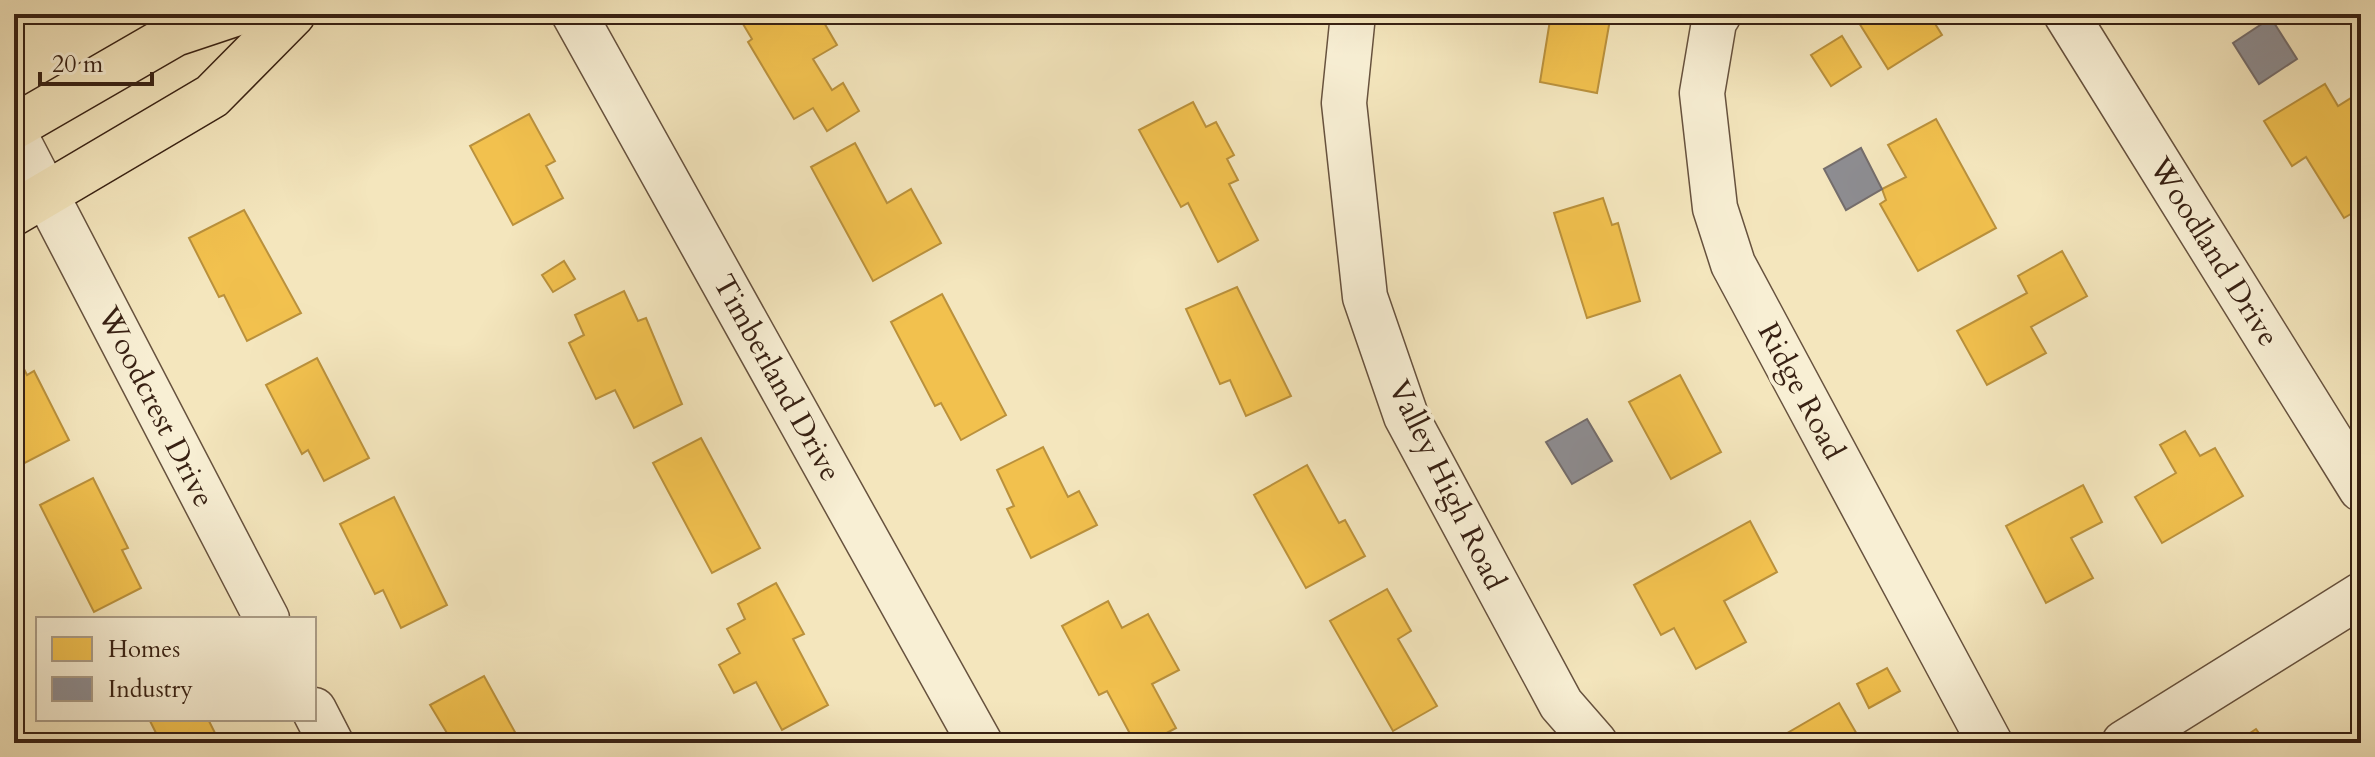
<svg xmlns="http://www.w3.org/2000/svg" width="2375" height="757" font-family="Cardo,serif">
<style>
.homes{fill:#f2c14e;stroke:#ba913c;stroke-width:2}
.industry{fill:#8d8d92;stroke:#746d6c;stroke-width:2}
.lines{fill:none;stroke-linecap:round;stroke-linejoin:round}
.minor-casing{stroke:#67523e;stroke-width:47}
.major-casing{stroke:#382113;stroke-width:47}
.minor{stroke:#f8efd4;stroke-width:44}
.major{stroke:#f4e6bd;stroke-width:44}
.labels{text-anchor:middle;dominant-baseline:central;stroke-width:8;stroke-linejoin:round;paint-order:stroke}
.street-label{font-size:30px;fill:#382113;stroke:#f8efd4}
</style>
<rect width="100%" height="100%" fill="#f4e6bd"/>
<filter id="stains"><feTurbulence type="fractalNoise" baseFrequency=".0025" numOctaves="4"/><feColorMatrix values="0 0 0 0 .2 0 0 0 0 .09 0 0 0 0 .02 0 0 0 .5 -.17"/></filter>
<radialGradient id="worn" r=".72"><stop offset=".6" stop-color="#630" stop-opacity="0"/><stop offset="1" stop-color="#630" stop-opacity=".3"/></radialGradient>
<g class="homes">
<polygon points="737,14 795,14 799,21 810,14 819,14 837,45 813,59 832,90 843,83 859,111 827,131 813,108 794,119 748,42 752,39"/>
<polygon points="1551,14 1611,14 1597,93 1540,82"/>
<polygon points="1929,14 1942,35 1888,69 1854,15"/>
<polygon points="1842,36 1861,67 1831,86 1811,55"/>
<polygon points="2325,84 2338,106 2359,93 2361,97 2361,127 2355,131 2361,142 2361,208 2344,218 2306,157 2292,166 2264,121"/>
<polygon points="1193,102 1206,127 1216,122 1234,155 1227,159 1238,180 1229,184 1258,240 1218,262 1188,203 1181,207 1139,130"/>
<polygon points="529,114 555,161 546,166 563,198 513,225 470,146"/>
<polygon points="1936,119 1996,228 1918,271 1880,204 1886,200 1882,189 1906,177 1888,145"/>
<polygon points="855,143 887,203 911,189 941,243 873,281 811,167"/>
<polygon points="1603,198 1612,225 1618,223 1640,301 1587,318 1554,213"/>
<polygon points="244,210 301,313 247,341 224,295 219,297 189,238"/>
<polygon points="2062,251 2087,296 2031,327 2046,353 1987,385 1957,331 2027,293 2018,276"/>
<polygon points="564,261 575,279 553,292 542,275"/>
<polygon points="1237,287 1291,396 1246,416 1230,380 1220,384 1186,309"/>
<polygon points="624,291 638,321 646,318 682,404 634,428 615,390 596,399 569,343 584,335 575,315"/>
<polygon points="942,294 1006,415 961,440 941,403 935,406 891,322"/>
<polygon points="14,349 27,375 34,371 69,440 17,467 14,461"/>
<polygon points="317,358 369,458 324,481 308,450 302,454 266,385"/>
<polygon points="1680,375 1721,452 1671,479 1629,402"/>
<polygon points="2185,431 2200,456 2215,448 2243,496 2162,543 2135,497 2176,473 2160,445"/>
<polygon points="701,438 760,548 712,573 653,463"/>
<polygon points="1043,447 1068,497 1079,491 1097,525 1031,558 1007,509 1014,506 997,470"/>
<polygon points="1307,465 1339,523 1345,520 1365,556 1306,588 1254,495"/>
<polygon points="93,478 128,548 122,550 141,588 94,612 40,505"/>
<polygon points="2083,485 2102,522 2071,538 2093,578 2046,603 2006,526"/>
<polygon points="394,497 447,605 401,628 383,590 375,594 340,524"/>
<polygon points="1750,521 1777,572 1724,601 1746,642 1696,669 1674,628 1661,635 1634,585"/>
<polygon points="776,583 804,634 793,639 828,705 782,730 756,682 734,693 719,665 740,653 727,629 745,619 738,604"/>
<polygon points="1387,589 1411,631 1398,639 1437,706 1393,731 1330,621"/>
<polygon points="1108,601 1122,628 1148,614 1179,670 1152,684 1176,728 1148,743 1135,743 1107,691 1099,695 1062,626"/>
<polygon points="1887,668 1900,691 1869,708 1857,684"/>
<polygon points="484,676 521,743 453,743 430,705"/>
<polygon points="1839,703 1862,743 1770,743"/>
<polygon points="149,719 208,719 216,735 201,743 161,743"/>
<polygon points="2256,729 2266,743 2244,743 2241,739"/>
</g>
<g class="industry">
<polygon points="2271,18 2297,59 2259,84 2233,43"/>
<polygon points="1861,148 1882,189 1846,210 1824,169"/>
<polygon points="1587,419 1612,461 1572,484 1546,442"/>
</g>
<g class="lines">
<defs>
<g id="minor">
<polyline points="574,14 980,743"/>
<polyline points="1353,14 1344,103 1365,297 1406,416 1561,704 1595,743"/>
<polyline points="1719,14 1714,22 1702,93 1715,208 1733,264 1990,743"/>
<polyline points="2066,14 2361,489"/>
<polyline points="14,133 267,619"/>
<polyline points="314,710 331,743"/>
<polyline points="2124,743 2361,595"/>
</g>
<g id="major">
<polyline points="14,127 175,34 235,14"/>
<polyline points="14,213 212,96 293,14"/>
</g>
</defs>
<use href="#minor" class="minor-casing"/>
<use href="#major" class="major-casing"/>
<use href="#minor" class="minor"/>
<use href="#major" class="major"/>
</g>
<g class="labels">
<g class="street-label">
<text transform="translate(2214 252) rotate(58)">Woodland Drive</text>
<text transform="translate(777 378) rotate(61)">Timberland Drive</text>
<text transform="translate(1801 391) rotate(62)">Ridge Road</text>
<text transform="translate(156 407) rotate(63)">Woodcrest Drive</text>
<text transform="translate(1447 485) rotate(64)">Valley High Road</text>
</g>
</g>
<rect width="2375" height="757" fill="none" stroke="#f4e6bd" stroke-width="48"/>
<rect x="16" y="16" width="2343" height="725" fill="none" stroke="#382113" stroke-width="4"/>
<rect x="24" y="24" width="2327" height="709" fill="none" stroke="#382113" stroke-width="2"/>
<rect x="36" y="617" width="280" height="104" fill="#f8efd4" stroke="#ab9d87" stroke-width="2"/>
<rect x="52" y="637" width="40" height="24" fill="#f2c14e" stroke="#ab9d87" stroke-width="2"/>
<text x="108" y="657" font-size="24" fill="#382113">Homes</text>
<rect x="52" y="677" width="40" height="24" fill="#8d8d92" stroke="#ab9d87" stroke-width="2"/>
<text x="108" y="697" font-size="24" fill="#382113">Industry</text>
<path d="M40 72v12h112v-12" fill="none" stroke="#382113" stroke-width="4"/>
<text x="52" y="72" font-size="24" fill="#382113" stroke="#f8efd4" stroke-width="6" paint-order="stroke">20 m</text>
<rect width="100%" height="100%" filter="url(#stains)"/>
<rect width="100%" height="100%" fill="url(#worn)"/>
</svg>
